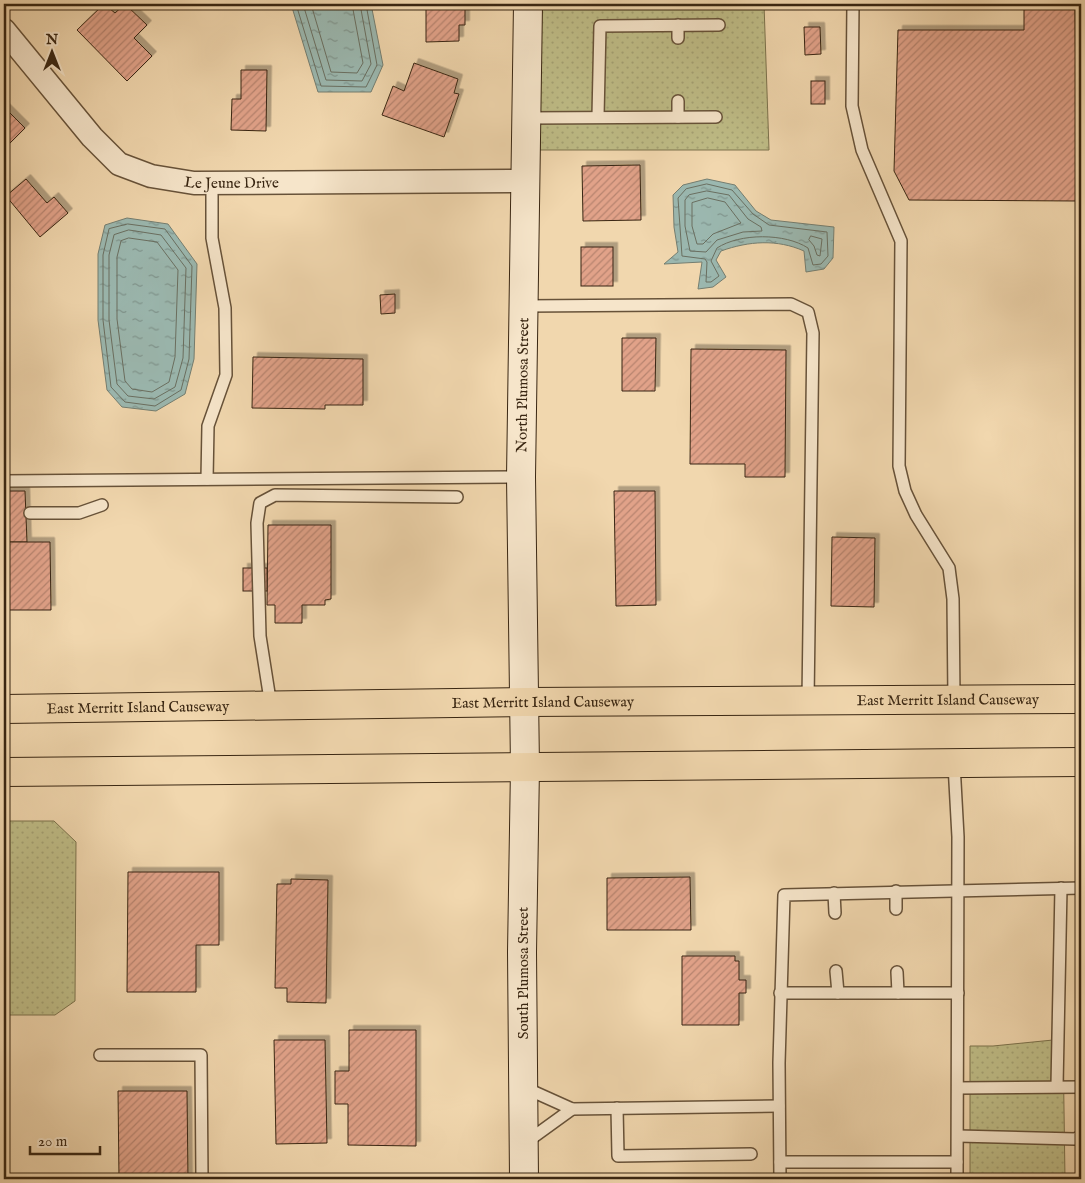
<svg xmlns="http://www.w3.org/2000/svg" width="1085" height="1183" font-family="'IM FELL English',serif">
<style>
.grass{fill:url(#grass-dots);stroke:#7c724c}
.water{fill:url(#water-ripples);stroke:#747e71}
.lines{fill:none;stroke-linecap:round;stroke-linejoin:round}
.shore{stroke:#6a6f61;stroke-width:1}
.building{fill:url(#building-hatch);stroke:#392612;filter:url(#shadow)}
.lane-casing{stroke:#675239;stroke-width:14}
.street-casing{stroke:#675239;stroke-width:25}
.secondary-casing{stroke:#392612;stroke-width:30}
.primary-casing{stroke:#392612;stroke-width:30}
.lane{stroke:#f6e5ca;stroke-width:11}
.street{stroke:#f6e5ca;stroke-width:22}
.secondary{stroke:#f6e5ca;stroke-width:28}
.primary{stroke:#f1d7ae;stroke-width:28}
.labels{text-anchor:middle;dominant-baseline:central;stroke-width:4.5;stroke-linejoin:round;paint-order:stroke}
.street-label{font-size:15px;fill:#392612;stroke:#f6e5ca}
</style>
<defs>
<pattern id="grass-dots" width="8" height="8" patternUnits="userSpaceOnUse" patternTransform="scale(1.25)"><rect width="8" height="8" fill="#bfbd87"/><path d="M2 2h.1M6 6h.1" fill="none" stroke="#a5a274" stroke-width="1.8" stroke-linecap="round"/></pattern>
<pattern id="water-ripples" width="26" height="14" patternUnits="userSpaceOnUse" patternTransform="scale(1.25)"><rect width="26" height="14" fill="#9bb8b0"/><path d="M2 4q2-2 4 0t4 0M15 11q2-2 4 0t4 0" fill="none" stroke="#7f958e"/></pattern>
<pattern id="building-hatch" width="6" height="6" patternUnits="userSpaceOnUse" patternTransform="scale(1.25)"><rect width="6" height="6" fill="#e1a289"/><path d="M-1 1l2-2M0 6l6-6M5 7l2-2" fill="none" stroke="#b7846f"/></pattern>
<filter id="shadow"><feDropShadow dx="4.5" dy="-4.5" stdDeviation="0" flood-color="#0004"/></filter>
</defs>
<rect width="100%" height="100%" fill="#f1d7ae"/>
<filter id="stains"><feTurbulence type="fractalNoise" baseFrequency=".004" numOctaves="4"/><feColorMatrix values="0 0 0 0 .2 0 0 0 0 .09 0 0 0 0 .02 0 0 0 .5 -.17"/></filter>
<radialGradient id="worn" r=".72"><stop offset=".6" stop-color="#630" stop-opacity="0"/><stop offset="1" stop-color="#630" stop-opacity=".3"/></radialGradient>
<g class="grass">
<polygon points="540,4 764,4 769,150 540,150"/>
<polygon points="4,821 54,821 76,842 75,1001 55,1015 4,1015"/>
<polygon points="1063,1039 1065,1179 970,1179 970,1046 993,1046"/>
</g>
<g class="water">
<polygon points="291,4 371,4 383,65 371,92 318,92"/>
<path d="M707 179 735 185 756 211 771 220 834 227 833 258 824 269 806 272 804 251C777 239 749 241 721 251L716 260 726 277 713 287 698 289 702 262 664 264 678 252 674 227 673 195 683 185Z"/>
<polygon points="127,218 168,224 197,264 194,359 185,394 156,411 122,407 107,390 98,320 98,254 105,225"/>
</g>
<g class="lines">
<g class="shore">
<polyline points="296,4 321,86 366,87 377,65 366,4"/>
<polyline points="303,4 326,80 362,81 371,64 360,4"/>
<polyline points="311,4 331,72 357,73 363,63 352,4"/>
<path d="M707 184 732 190 753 214 769 225 827 232 828 256 821 264 813 265 808 248C785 233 740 233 717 248L711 261 719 276 711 282H706L707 262 705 259 682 256 678 198 686 189Z"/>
<polygon points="707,191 729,195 748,219 761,227 762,231 743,232 717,240 706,252 690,251 685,226 685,200 689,195"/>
<polygon points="708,198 725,202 741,223 713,234 703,244 697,244 692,226 692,203"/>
<polygon points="128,224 165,229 192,266 189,359 181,390 155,406 125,402 111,387 103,320 103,255 109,229"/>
<polygon points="129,230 161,235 186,268 183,358 175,387 154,399 128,396 117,384 109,320 109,255 114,235"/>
<polygon points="811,236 822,239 820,256 817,255 814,246 809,240"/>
<polygon points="129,238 157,242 178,270 175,357 169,382 152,392 132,389 125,381 117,319 117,257 121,241"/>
</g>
</g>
<g class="building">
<polygon points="104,4 115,13 125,4 147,25 134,38 152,56 127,81 77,30"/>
<polygon points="399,4 465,4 465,25 459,25 459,41 426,42 426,8 399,9"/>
<polygon points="1024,4 1075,4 1077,201 909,200 894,171 898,30 1024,30"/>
<polygon points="804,27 820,27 821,54 805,55"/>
<polygon points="414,63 458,79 454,93 459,94 444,137 382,115 393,86 404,91"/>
<polygon points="241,70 267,70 266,131 231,130 232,99 241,99"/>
<rect x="811" y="81" width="14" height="23"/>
<polygon points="4,107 25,128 4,149"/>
<polygon points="640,165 641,220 583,221 582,166"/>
<polygon points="26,179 47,203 54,197 68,213 40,237 6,196"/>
<rect x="581" y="247" width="32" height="39"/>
<polygon points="395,294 395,313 381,314 380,295"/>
<polygon points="622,338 656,338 655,391 622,391"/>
<polygon points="691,349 786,350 785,477 745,477 745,464 690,464"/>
<polygon points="253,357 363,359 363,405 325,405 325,409 252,408"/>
<polygon points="4,491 25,491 27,542 4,542"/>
<polygon points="614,491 655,491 656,605 616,606"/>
<polygon points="268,525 331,525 331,599 325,600 325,605 302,605 302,623 275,623 275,605 267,605"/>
<polygon points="832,537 875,538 874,607 831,606"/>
<polygon points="4,542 50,542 51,610 4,610"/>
<rect x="243" y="568" width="24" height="23"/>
<polygon points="128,872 219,872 219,945 196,945 196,992 127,992"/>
<polygon points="690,877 691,930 607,930 607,878"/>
<polygon points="291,879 328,880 326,1003 287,1002 287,988 275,988 277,884 291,884"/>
<polygon points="682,956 735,956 735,961 739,961 739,980 746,980 746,993 739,993 739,1025 682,1025"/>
<polygon points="349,1030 416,1030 416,1146 348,1145 348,1104 335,1104 335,1071 349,1071"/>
<polygon points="274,1040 325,1040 327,1143 276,1144"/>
<polygon points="118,1091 187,1091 188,1179 119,1179"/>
</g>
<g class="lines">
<defs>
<g id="lane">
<polyline points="853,4 852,106 862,150 901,241 899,466 905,491 916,515 949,568 953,599 954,699"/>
<polyline points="678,25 678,38"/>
<polyline points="678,101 678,117"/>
<polyline points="598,116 600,26 719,25"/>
<polyline points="527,118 716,117"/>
<polyline points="525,306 791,304 808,312 813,333 808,700"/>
<polyline points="207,479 208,426 226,375 225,308 212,238 212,183"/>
<polyline points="4,481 521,477"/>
<polyline points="30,513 79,513 102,505"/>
<polyline points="271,706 260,636 257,523 260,503 275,495 457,497"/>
<polyline points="954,764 958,837 957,1179"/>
<polyline points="896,891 896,909"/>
<polyline points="834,893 835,913"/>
<polyline points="836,971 838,993"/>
<polyline points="897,972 898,993"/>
<polyline points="780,993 958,993"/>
<polyline points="100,1055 201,1055 202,1179"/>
<polyline points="1057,1086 1061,888"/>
<polyline points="523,1087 572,1109 525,1143"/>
<polyline points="958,1088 1081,1087"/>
<polyline points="617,1108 618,1156 751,1154"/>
<polyline points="572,1109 779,1106"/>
<polyline points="958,1136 1075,1139 1081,1136"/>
<polyline points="780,1162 957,1162"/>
<polyline points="780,1179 779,1063 784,895 1081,888"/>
</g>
<g id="street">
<path id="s1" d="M4 30 92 137 119 164 151 176 194 183 526 181"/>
</g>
<g id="secondary">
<path id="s2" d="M524 1179 522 952 525 767 521 477 528 4"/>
</g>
<g id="primary">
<path id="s3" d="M4 709 524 702 1081 699"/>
<polyline points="4,772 1081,762"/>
</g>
</defs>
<use href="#lane" class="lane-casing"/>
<use href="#street" class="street-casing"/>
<use href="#secondary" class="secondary-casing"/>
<use href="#primary" class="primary-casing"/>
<use href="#lane" class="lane"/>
<use href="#street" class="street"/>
<use href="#secondary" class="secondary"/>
<use href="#primary" class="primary"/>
</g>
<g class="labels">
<g class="street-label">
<text stroke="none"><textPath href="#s1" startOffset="292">Le Jeune Drive</textPath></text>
<text stroke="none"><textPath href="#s2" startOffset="794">North Plumosa Street</textPath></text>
<text stroke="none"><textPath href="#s3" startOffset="944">East Merritt Island Causeway</textPath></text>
<text stroke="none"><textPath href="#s3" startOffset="539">East Merritt Island Causeway</textPath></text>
<text stroke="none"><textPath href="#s3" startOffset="134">East Merritt Island Causeway</textPath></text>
<text transform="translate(523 973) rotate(-90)">South Plumosa Street</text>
</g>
</g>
<rect width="1085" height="1183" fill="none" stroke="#f1d7ae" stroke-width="20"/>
<rect x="5" y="5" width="1075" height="1173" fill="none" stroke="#392612" stroke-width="2.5"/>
<rect x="10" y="10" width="1065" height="1163" fill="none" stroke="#392612"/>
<g transform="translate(52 52)" stroke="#f6e5ca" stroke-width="4" paint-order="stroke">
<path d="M0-4L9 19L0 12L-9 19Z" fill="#392612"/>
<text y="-8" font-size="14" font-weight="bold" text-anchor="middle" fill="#392612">N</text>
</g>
<path d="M30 1146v8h70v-8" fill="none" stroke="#392612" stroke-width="2.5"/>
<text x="38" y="1146" font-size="15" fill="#392612" stroke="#f6e5ca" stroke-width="4" paint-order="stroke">20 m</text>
<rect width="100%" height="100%" filter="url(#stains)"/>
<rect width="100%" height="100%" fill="url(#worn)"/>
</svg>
